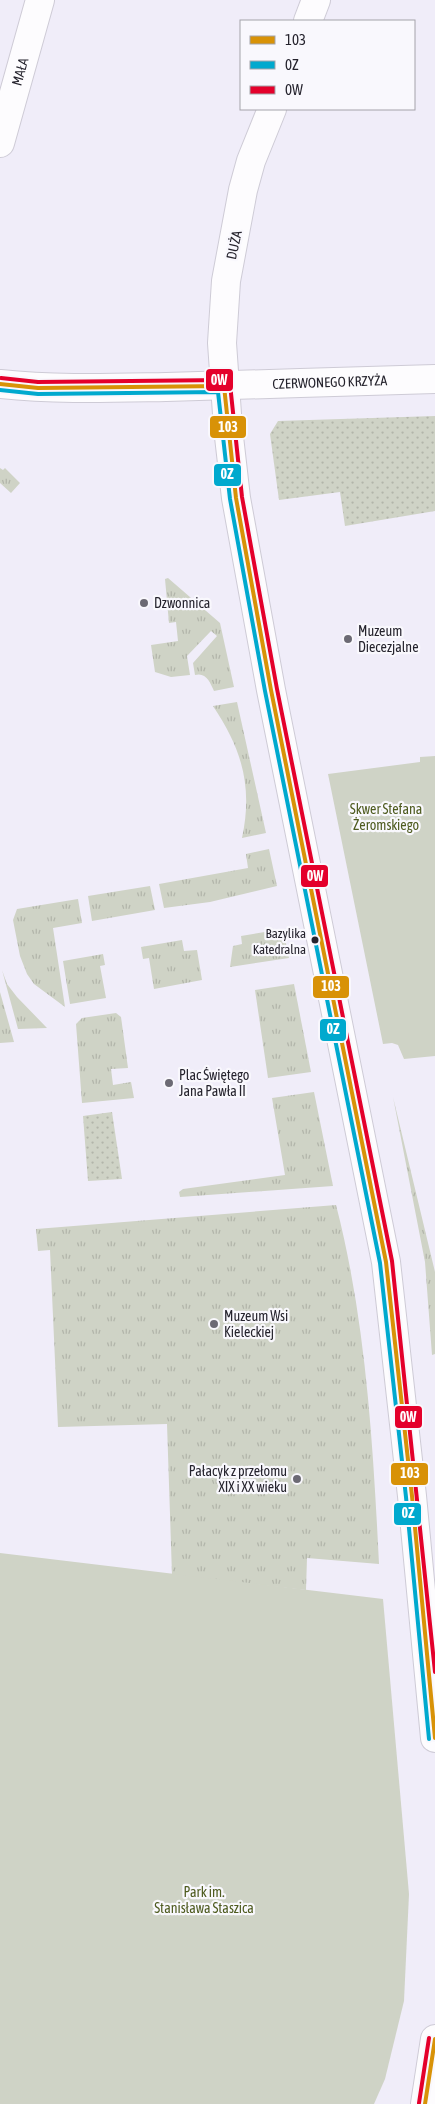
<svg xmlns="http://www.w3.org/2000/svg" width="435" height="2104" font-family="'Asap Condensed',sans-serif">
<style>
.grass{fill:url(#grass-tufts)}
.park{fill:#cfd3c6}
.garden{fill:url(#garden-dots)}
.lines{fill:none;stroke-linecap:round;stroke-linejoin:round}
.street-casing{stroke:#cecbd6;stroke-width:30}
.street{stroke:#fdfcfe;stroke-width:28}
.bus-1-casing{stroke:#f9f8fd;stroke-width:8}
.bus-2-casing{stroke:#f9f8fd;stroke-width:8}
.bus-3-casing{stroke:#f9f8fd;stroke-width:8}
.bus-1{stroke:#d89207;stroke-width:4}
.bus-2{stroke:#00a9ce;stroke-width:4}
.bus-3{stroke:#e4002b;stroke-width:4}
.poi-dot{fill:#6c6a74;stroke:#f9f8fd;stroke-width:2}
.bus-dot{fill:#25232d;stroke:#f9f8fd;stroke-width:2}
.labels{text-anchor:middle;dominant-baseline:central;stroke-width:4.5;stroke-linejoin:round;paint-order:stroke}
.bus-label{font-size:13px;fill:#25232d;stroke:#f9f8fd;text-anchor:end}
.street-label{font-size:14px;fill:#25232d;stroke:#f9f8fd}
.poi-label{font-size:14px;fill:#25232d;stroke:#f9f8fd;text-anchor:start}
.park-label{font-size:14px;fill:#4e5b1f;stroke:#f9f8fd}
.line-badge{stroke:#f9f8fd;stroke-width:2}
.badge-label{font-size:14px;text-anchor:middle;font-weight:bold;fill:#fff}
</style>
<defs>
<pattern id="grass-tufts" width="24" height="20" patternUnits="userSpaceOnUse" patternTransform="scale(1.25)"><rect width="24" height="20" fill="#cfd3c6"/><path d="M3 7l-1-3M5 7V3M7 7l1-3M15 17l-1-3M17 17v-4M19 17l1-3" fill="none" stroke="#b2b5aa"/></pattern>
<pattern id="garden-dots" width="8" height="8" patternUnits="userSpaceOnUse" patternTransform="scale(1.25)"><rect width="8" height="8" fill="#cfd3c6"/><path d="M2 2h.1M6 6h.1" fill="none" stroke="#b2b5aa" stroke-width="1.8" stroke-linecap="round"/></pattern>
</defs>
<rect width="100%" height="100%" fill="#f0edf9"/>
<g class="grass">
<polygon points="0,468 3,470 5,468 20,483 11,493 0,483"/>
<path d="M168 578 220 623 234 687 214 691C210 682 206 672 195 675L193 663 217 636 211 631 187 656 190 675 171 677 155 672 151 645 178 641 176 622 169 623 165 579Z"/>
<path d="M237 702 266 833 242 838C253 787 242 749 213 706Z"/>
<polygon points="269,849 277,886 210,902 164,908 159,884 248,868 246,854"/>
<polygon points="150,886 155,910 92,921 88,896"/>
<polygon points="78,899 82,923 53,928 65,1007 34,984 27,974 20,956 13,920 17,909"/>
<polygon points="283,929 289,958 230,967 233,946 242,944 241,936"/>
<polygon points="182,940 184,951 197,950 202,980 154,989 149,958 143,959 141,947"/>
<polygon points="103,954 105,965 100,966 106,998 70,1004 63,961"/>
<polygon points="2,970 7,984 17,997 47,1028 18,1029"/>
<polygon points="294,984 311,1072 268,1078 255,990"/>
<polygon points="0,992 14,1042 0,1043"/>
<polygon points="116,1013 121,1017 128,1068 111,1069 113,1085 131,1082 134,1098 82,1103 76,1024 82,1018"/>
<polygon points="314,1092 333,1186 180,1197 179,1192 183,1189 285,1175 272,1098"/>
<polygon points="393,1097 435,1272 435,1354 432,1355 425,1262"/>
<path d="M336 1205C366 1321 373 1444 379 1564L307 1558 306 1590 172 1575 167 1424 58 1427 50 1250 38 1251 36 1229Z"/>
</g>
<g class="park">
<polygon points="435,756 435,1056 404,1059 398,1045 392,1043 383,1044 328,774 420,762 420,757"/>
<polygon points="0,1553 383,1599 409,1894 404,2001 385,2079 374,2104 0,2104"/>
</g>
<g class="garden">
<polygon points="435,416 435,511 345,526 340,492 279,500 270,434 278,421"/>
<polygon points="112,1112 122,1179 88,1181 83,1116"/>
</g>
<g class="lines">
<defs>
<g id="street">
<polyline points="308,21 316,0"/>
<polyline points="272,109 251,161 243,190 226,281 222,343 228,428 236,498 271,690 386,1262 412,1496 435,1738"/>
<path id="s1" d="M0 143 40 0"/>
<path id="s2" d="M0 384C55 390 111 388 166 387 256 385 345 381 435 379"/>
<polyline points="425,2104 435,2039"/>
</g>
</defs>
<use href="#street" class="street-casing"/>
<use href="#street" class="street"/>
<defs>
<g id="bus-1">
<polyline points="0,384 38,388 224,386 236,498 271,690 386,1262 412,1496 435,1738"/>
<polyline points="425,2104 435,2039"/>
</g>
<polyline id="bus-2" points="0,390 38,394 218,392 230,499 265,691 380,1263 406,1497 429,1739"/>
<g id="bus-3">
<polyline points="1,378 38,382 224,380 230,384 242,497 277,689 392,1261 435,1672"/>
<polyline points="419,2103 429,2038"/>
</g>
</defs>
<use href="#bus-1" class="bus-1-casing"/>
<use href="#bus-2" class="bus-2-casing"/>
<use href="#bus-3" class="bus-3-casing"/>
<use href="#bus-1" class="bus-1"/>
<use href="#bus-2" class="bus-2"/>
<use href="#bus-3" class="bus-3"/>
</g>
<g class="poi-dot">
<circle cx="144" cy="603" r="5"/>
<circle cx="348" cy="639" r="5"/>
<circle cx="169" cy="1083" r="5"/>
<circle cx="214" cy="1324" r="5"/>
<circle cx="297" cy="1479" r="5"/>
</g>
<circle class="bus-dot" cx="315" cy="940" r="4.5"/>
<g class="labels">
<g class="bus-label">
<text x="306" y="933">Bazylika<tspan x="306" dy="16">Katedralna</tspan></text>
</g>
<g class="street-label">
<text stroke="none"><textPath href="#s1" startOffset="74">MAŁA</textPath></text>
<text transform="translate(234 245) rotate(-78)">DUŻA</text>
<text stroke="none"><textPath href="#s2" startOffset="330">CZERWONEGO KRZYŻA</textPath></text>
</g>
<g class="poi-label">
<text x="154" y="603">Dzwonnica</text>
<text x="358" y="631">Muzeum<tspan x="358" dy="16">Diecezjalne</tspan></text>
<text x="179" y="1075">Plac Świętego<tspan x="179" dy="16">Jana Pawła II</tspan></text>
<text x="224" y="1316">Muzeum Wsi<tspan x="224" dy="16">Kieleckiej</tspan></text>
<text x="287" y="1471" text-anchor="end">Pałacyk z przełomu<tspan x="287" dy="16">XIX i XX wieku</tspan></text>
</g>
<g class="park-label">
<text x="386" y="809">Skwer Stefana<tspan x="386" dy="16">Żeromskiego</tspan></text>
<text x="204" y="1892">Park im.<tspan x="204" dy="16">Stanisława Staszica</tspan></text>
</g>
</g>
<g class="line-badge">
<rect x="205" y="368" width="29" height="24" rx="5" fill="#e4002b"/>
<rect x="209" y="415" width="38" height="24" rx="5" fill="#d89207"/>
<rect x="213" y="463" width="29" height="24" rx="5" fill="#00a9ce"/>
<rect x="300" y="864" width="29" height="24" rx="5" fill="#e4002b"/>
<rect x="312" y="975" width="38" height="24" rx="5" fill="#d89207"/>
<rect x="319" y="1018" width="28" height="24" rx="5" fill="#00a9ce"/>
<rect x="394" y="1405" width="29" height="24" rx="5" fill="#e4002b"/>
<rect x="390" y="1462" width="39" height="24" rx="5" fill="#d89207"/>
<rect x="393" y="1502" width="29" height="24" rx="5" fill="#00a9ce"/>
</g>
<g class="badge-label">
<text x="219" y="385">0W</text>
<text x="228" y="432">103</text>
<text x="227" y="479">0Z</text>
<text x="315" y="881">0W</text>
<text x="331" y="991">103</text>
<text x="333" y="1034">0Z</text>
<text x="408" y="1422">0W</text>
<text x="410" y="1478">103</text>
<text x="408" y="1518">0Z</text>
</g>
<rect x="240" y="20" width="175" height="90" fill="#f9f8fd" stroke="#a4a3aa"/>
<rect x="250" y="36" width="25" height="8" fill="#d89207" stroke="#a4a3aa"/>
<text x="285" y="45" font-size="15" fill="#25232d">103</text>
<rect x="250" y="61" width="25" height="8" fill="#00a9ce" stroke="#a4a3aa"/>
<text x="285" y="70" font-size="15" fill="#25232d">0Z</text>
<rect x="250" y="86" width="25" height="8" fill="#e4002b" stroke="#a4a3aa"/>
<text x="285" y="95" font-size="15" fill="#25232d">0W</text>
</svg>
